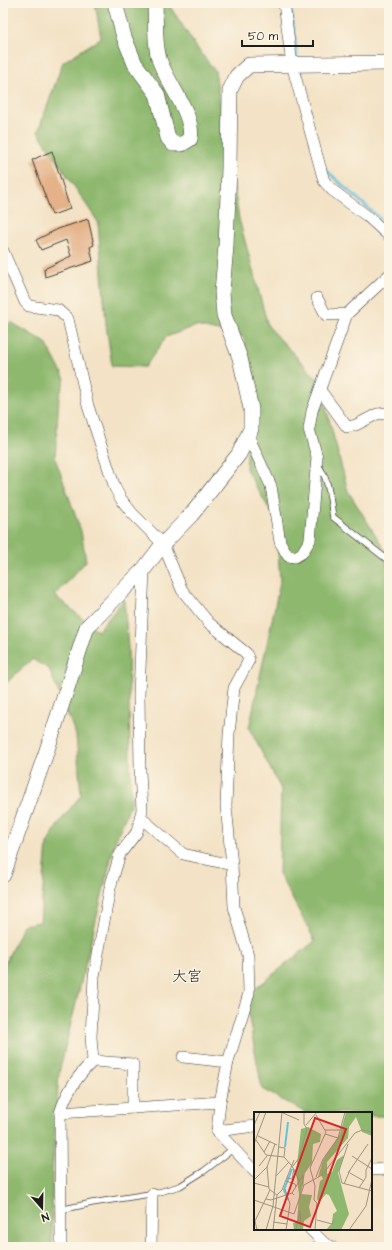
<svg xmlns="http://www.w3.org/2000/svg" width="392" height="1250" font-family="'Architects Daughter','Klee One',sans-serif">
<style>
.forest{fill:#8eb86e;stroke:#556a45}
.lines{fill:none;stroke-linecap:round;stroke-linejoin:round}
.stream{stroke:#63c1e1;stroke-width:3}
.building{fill:#e4b188}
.lane-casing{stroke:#3c3a35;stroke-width:7}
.street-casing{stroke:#3c3a35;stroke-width:12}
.secondary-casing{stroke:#3c3a35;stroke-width:16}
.lane{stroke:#fff;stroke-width:5.5}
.street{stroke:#fff;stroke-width:11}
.secondary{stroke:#fff;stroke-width:15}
.labels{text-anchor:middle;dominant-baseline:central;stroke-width:3;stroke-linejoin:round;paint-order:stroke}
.quarter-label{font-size:15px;fill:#1c1c1c;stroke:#fcf5e5}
.inset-river{fill:none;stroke:#63c1e1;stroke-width:2}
.inset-road{fill:none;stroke:#9d9381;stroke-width:1}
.view{fill:#d62828;fill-opacity:0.15;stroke:#d62828;stroke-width:2}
.inset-edge{fill:none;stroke:#1c1c1c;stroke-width:2}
</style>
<rect width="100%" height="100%" fill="#fcf5e5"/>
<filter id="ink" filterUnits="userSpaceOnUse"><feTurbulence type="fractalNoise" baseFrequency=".025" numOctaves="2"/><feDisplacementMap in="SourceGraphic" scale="8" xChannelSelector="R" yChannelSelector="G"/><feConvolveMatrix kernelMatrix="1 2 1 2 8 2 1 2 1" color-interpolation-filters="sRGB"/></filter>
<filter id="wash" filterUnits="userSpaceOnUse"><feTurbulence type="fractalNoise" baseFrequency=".012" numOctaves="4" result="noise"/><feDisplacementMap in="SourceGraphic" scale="16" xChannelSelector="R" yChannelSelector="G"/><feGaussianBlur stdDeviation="0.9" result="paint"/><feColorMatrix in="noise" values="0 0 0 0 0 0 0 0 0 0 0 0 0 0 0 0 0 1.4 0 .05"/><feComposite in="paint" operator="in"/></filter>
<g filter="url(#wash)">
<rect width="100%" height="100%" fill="#f3e2c5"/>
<g class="forest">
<polygon points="95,3 173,3 169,5 195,45 215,71 239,219 268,326 319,381 348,491 385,550 389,575 389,1116 371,1116 371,1113 306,1113 262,1089 245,997 315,941 279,874 281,789 249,728 280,582 276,521 246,469 250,400 244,337 196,326 166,337 145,367 112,366 106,324 98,222 38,132 63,62 101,38"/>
<polygon points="11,322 46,343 65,379 59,397 55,458 81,531 86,561 55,596 98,631 124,599 128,648 131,803 115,842 59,1073 52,1173 52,1247 3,1247 3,968 23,925 40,922 47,844 59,823 81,795 76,735 49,669 32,659 3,686 3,329"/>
</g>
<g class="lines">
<g class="stream">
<polyline points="290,3 298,61"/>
<polyline points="300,68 303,84"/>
<polyline points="326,170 389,227"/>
</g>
</g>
<g id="blocks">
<g class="building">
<polygon points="52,151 70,209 52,215 32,160"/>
<polygon points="88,219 94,245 90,247 93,261 45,277 44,269 71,256 66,240 41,250 36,240 58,229"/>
</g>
</g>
</g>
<g filter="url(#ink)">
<use href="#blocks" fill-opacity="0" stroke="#3c3a35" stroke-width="1"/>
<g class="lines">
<defs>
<g id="lane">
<path d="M317 464C329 477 330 500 333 517L389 561"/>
<polyline points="60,1210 92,1203 156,1193 180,1186 204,1171 234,1148"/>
</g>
<g id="street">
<polyline points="284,3 292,65 324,181 332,190 367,216 389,236"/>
<polyline points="3,251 25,302 29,306 58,310 68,319 88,406 115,488 121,499 132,513 163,544 182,590 209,623 246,653 249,660 234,688 229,734 226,806 232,865 234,907 248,955 249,993 228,1062 220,1102 217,1131 255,1172"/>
<polyline points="317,298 326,315 347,314 389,275"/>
<polyline points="320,390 347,427 356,425 377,414 389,413"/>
<polyline points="251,430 251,442 271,486 280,542 288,556 295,557 302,553 310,540 317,457 309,429 312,411 347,314"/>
<polyline points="140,817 183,854 232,865"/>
<polyline points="183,1057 228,1062"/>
<polyline points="93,1061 133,1064 133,1108"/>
<polyline points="60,1113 220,1102"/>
<polyline points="217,1131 255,1126"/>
<polyline points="371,1170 389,1169"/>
<polyline points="310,1229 324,1243 332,1247"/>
<path d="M61 1247 60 1113C66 1093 77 1076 93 1061L91 1037 94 977 110 888 120 854 137 832 142 810 140 771 139 695 144 569"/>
<polyline points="151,1247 152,1194"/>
</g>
<g id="secondary">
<path d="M115 3 124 37 135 64 157 94 168 138 173 144H182L190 139C195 115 166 82 159 59 154 41 156 21 155 3"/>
<polyline points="3,875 45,756 87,627 144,569 163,544 192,514 239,454 251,429 251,409 240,358 224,315 222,292 226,246 229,168 230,90 237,76 249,65 389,63"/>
</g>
</defs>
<use href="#lane" class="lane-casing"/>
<use href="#street" class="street-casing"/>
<use href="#secondary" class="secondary-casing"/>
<use href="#lane" class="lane"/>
<use href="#street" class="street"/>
<use href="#secondary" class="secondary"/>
</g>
</g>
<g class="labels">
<g class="quarter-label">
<text x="187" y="976">大宮</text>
</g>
</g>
<g transform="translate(254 1112)">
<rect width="118" height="118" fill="#f3e2c5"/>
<path d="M92 0H118V24L108 20 102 5 95 15 94 26 73 50V62L78 60 83 48 90 43 84 61 95 102 87 118H72L78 111 79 102 83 99 75 83 72 82 65 90 63 87 66 69 69 67 67 63 64 65 69 48 86 22ZM54 15 67 22 66 30 59 32 58 51 51 61 47 82 58 83 55 95 57 104 50 109 49 118H40L39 111 43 110 45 82 42 61 47 17Z" fill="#8eb86e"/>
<path class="inset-river" d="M31 35 34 10M34 88 30 78 38 57"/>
<path class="inset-road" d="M29 1 45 8M0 13 6 0M52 13 63 0M71 18H86M71 22 84 26M4 24 23 33M2 28 12 43 30 45M0 32 12 0M94 32 85 59 88 71 118 79M25 35 31 36 30 45 38 54M10 40 16 29M98 44 118 57M5 54 13 44M38 54 45 68M39 54 45 46 53 17 50 12V0M96 58 114 32M96 61 110 69M22 64 35 50M62 65 69 47 84 26 91 0M33 66 38 67 40 57M0 68 14 54M32 69 41 72 42 75M0 71 15 75M90 72 96 58 94 61M105 76 112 65V58L118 46M31 77 36 92 32 118M38 81 49 63V74M23 83 28 78 40 48M12 87 17 88 38 81 40 83M0 88 40 102 50 73 68 63 101 21 108 18 118 20M63 108 78 112 80 107M19 110 33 112M3 118 1 109 16 78M12 118 19 94 28 0M19 118 23 83 15 77 13 55 21 32M42 118 46 99 47 118M61 118 63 91 60 88 61 74 56 56 72 20 62 3M95 118 112 94 118 67"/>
<path class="view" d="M61 6 92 17 56 115 26 104Z"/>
<rect width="118" height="118" class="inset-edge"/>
</g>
<rect width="392" height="1250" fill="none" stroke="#fcf5e5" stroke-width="16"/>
<g transform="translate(42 1208) rotate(160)" stroke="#fcf5e5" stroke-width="3" paint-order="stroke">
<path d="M0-3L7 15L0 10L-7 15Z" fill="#1c1c1c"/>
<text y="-6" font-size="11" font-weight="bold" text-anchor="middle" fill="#1c1c1c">N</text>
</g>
<path d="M242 40v6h71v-6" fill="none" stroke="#1c1c1c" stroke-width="2"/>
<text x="248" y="40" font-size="12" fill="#1c1c1c" stroke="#fcf5e5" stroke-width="3" paint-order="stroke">50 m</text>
</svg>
